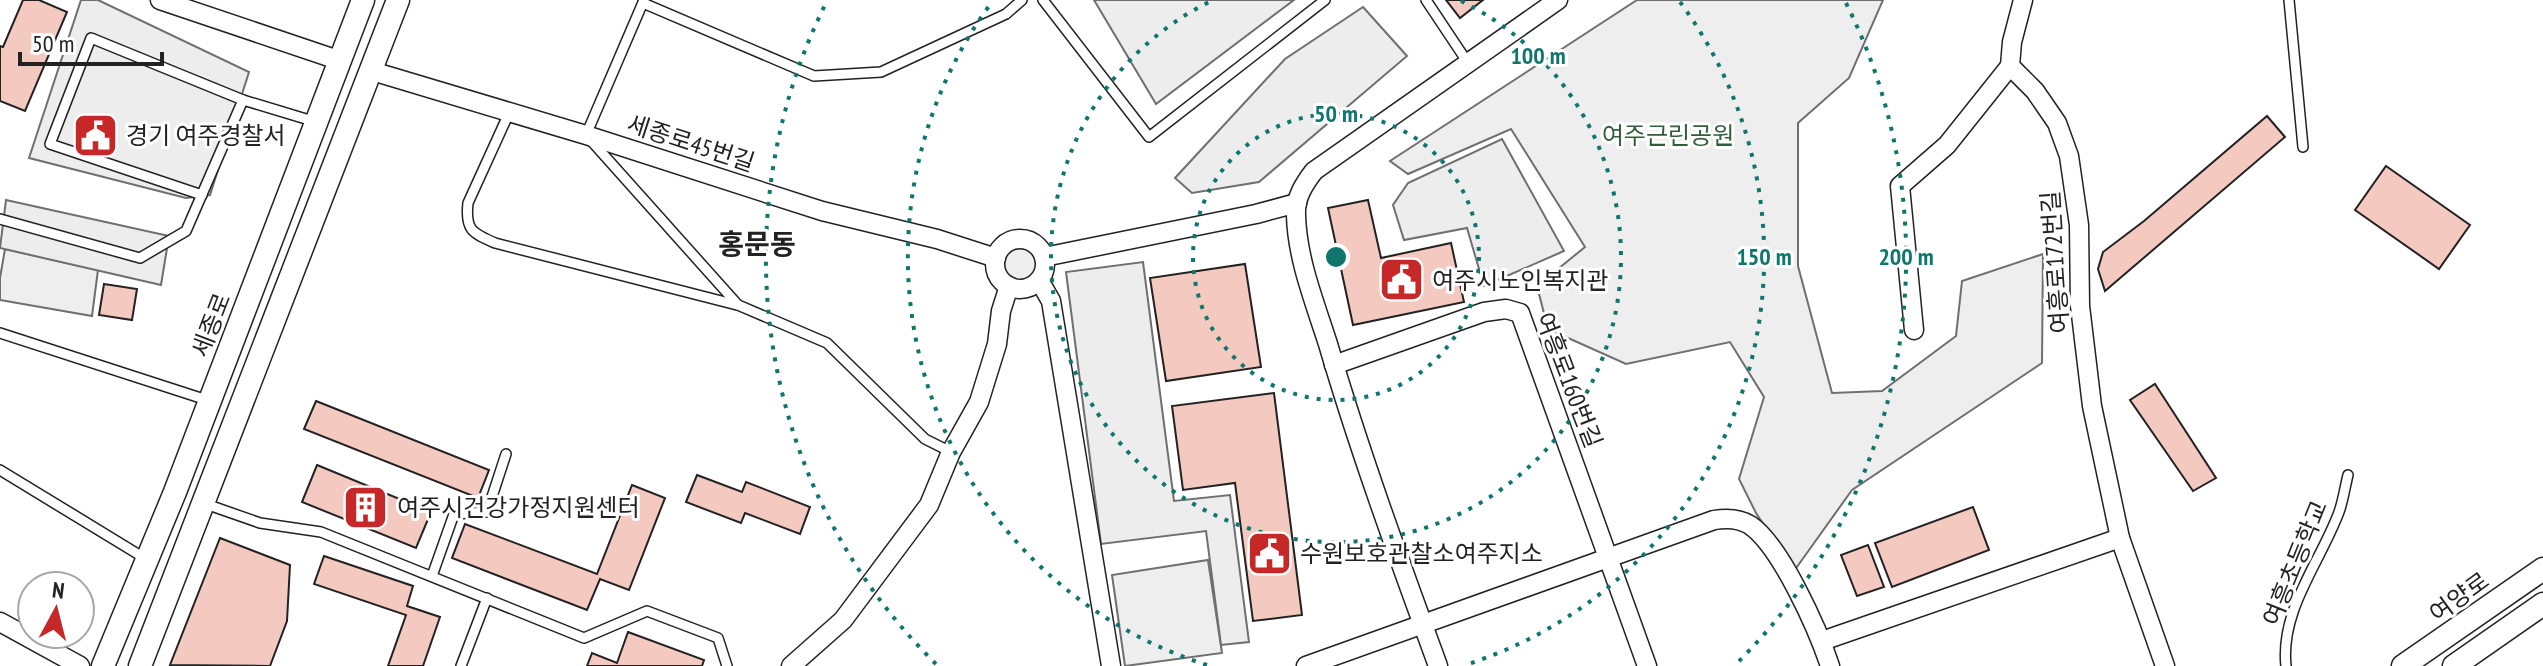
<svg xmlns="http://www.w3.org/2000/svg" width="2543" height="666" font-family="'PT Sans Narrow','Noto Sans KR',sans-serif">
<style>
.green{fill:#eee;stroke:#6f6f6f;stroke-width:2}
.parking{fill:#ededed;stroke:#6f6f6f;stroke-width:2}
.building{fill:#f3c9c0;stroke:#222;stroke-width:2}
.lines{fill:none;stroke-linecap:round;stroke-linejoin:round}
.service-casing{stroke:#222;stroke-width:12}
.minor-casing{stroke:#222;stroke-width:21}
.tertiary-casing{stroke:#222;stroke-width:25}
.service{stroke:#fff;stroke-width:9}
.minor{stroke:#fff;stroke-width:18}
.tertiary{stroke:#fff;stroke-width:22}
.ring{fill:none;stroke:#0f766e;stroke-width:4;stroke-dasharray:4 8}
.labels{text-anchor:middle;dominant-baseline:central;stroke-width:6;stroke-linejoin:round;paint-order:stroke}
.poi-label{font-size:24px;fill:#222;stroke:#fff;text-anchor:start}
.park-label{font-size:24px;fill:#2f5e38;stroke:#fff}
.street-label{font-size:24px;fill:#222;stroke:#fff}
.quarter-label{font-size:28px;font-weight:bold;fill:#222;stroke:#fff}
.centre{fill:#0f766e;stroke:#fff;stroke-width:4}
.ring-label{font-size:24px;text-anchor:middle;font-weight:bold;fill:#0f766e;stroke:#fff;stroke-width:6;stroke-linejoin:round;paint-order:stroke}
</style>
<rect width="100%" height="100%" fill="#fff"/>
<g class="green">
<polygon points="1637,0 1883,0 1849,78 1798,123 1798,266 1832,393 1882,391 1956,336 1962,281 2043,254 2042,363 1852,490 1794,571 1756,513 1739,479 1764,397 1730,342 1626,364 1548,329 1537,286 1585,247 1511,129 1408,174 1390,161"/>
<circle cx="1020" cy="264" r="16"/>
<polygon points="5,249 98,270 92,316 0,300 0,278"/>
<polygon points="1208,560 1222,653 1125,666 1112,575"/>
</g>
<g class="parking">
<polygon points="81,0 98,0 249,72 210,195 186,198 29,158"/>
<polygon points="1094,0 1294,0 1156,104"/>
<polygon points="1363,7 1407,56 1259,182 1192,193 1175,178 1285,59"/>
<polygon points="1502,139 1564,251 1484,286 1467,228 1404,240 1393,205 1408,183"/>
<polygon points="6,200 169,236 161,285 0,248"/>
<polygon points="1143,262 1174,501 1230,495 1249,642 1221,645 1206,531 1101,544 1066,272"/>
</g>
<g class="building">
<polygon points="23,0 39,0 67,12 25,111 0,101 0,46 3,47"/>
<polygon points="1446,0 1483,0 1460,18"/>
<polygon points="2267,116 2285,137 2105,291 2098,269 2103,252 2144,221"/>
<polygon points="2386,166 2470,225 2439,269 2355,210"/>
<polygon points="1368,200 1381,258 1451,243 1464,302 1353,325 1328,208"/>
<polygon points="1245,264 1261,367 1166,381 1150,278"/>
<polygon points="104,284 137,289 132,320 99,315"/>
<polygon points="2155,384 2216,478 2193,491 2130,400"/>
<polygon points="1274,393 1302,615 1253,621 1235,483 1183,490 1172,406"/>
<polygon points="316,401 489,470 478,498 304,429"/>
<polygon points="317,465 431,512 416,548 302,502"/>
<polygon points="697,475 742,492 746,482 810,507 800,534 745,513 741,523 686,502"/>
<polygon points="632,485 665,498 629,590 600,579 587,610 452,558 465,524 597,574"/>
<polygon points="1973,507 1989,550 1892,587 1875,543"/>
<polygon points="220,538 290,565 287,621 270,666 170,665"/>
<polygon points="1868,545 1884,587 1857,596 1841,555"/>
<polygon points="324,556 413,586 407,606 440,617 423,666 388,666 406,615 314,584"/>
<polygon points="628,632 704,660 702,666 587,666 592,653 617,663"/>
</g>
<g class="lines">
<defs>
<g id="service">
<polyline points="644,0 586,135 738,305 827,343 925,439 951,452"/>
<polyline points="1043,0 1149,137 1325,0"/>
<polyline points="1426,0 1468,63"/>
<polyline points="2289,0 2303,147"/>
<polyline points="643,3 814,76 881,72 1006,14 1022,0"/>
<path d="M509 113 468 203C465 230 472 233 495 243L737 305"/>
<polyline points="202,195 50,144 91,38 243,100"/>
<polyline points="0,219 140,258 186,231 243,100 316,122"/>
<polyline points="0,333 210,401"/>
<polyline points="0,470 146,559"/>
<polyline points="203,503 260,523 321,532 584,638 647,611 718,638 727,666"/>
<polyline points="432,576 454,514 487,512 506,454"/>
<polyline points="461,666 487,598"/>
<path d="M2286 666C2280 610 2320 563 2339 512 2343 501 2345 487 2348 475"/>
</g>
<g id="minor">
<polyline points="160,0 341,61"/>
<polyline points="2023,0 2012,42 2010,66 2035,91 2057,123 2069,156 2079,225 2080,306 2092,406 2120,538 2165,666"/>
<polyline points="372,71 586,135 822,211 937,239 996,258"/>
<circle cx="1020" cy="264" r="25"/>
<polyline points="1044,257 1256,214 1297,203"/>
<polyline points="1039,280 1051,301 1111,666"/>
<polyline points="1914,330 1900,186 1947,145 2010,66"/>
<polyline points="1334,365 1484,312 1506,309 1520,313 1647,666"/>
<polyline points="0,622 80,666"/>
<polyline points="1822,641 2120,538"/>
<polyline points="791,666 843,620 929,505 951,452 979,402 997,344 1001,311 1009,286"/>
<path d="M1306 666 1714 520C1726 518 1739 518 1750 525 1781 546 1818 630 1830 666"/>
<path d="M1438 666C1399 559 1360 453 1328 344 1315 303 1297 259 1296 215 1295 198 1304 184 1314 171L1558 0"/>
</g>
<g id="tertiary">
<polyline points="103,666 175,492 363,0"/>
<polyline points="140,666 398,0"/>
<polyline points="2403,666 2543,569"/>
<polyline points="2454,666 2543,604"/>
</g>
</defs>
<use href="#service" class="service-casing"/>
<use href="#minor" class="minor-casing"/>
<use href="#tertiary" class="tertiary-casing"/>
<use href="#service" class="service"/>
<use href="#minor" class="minor"/>
<use href="#tertiary" class="tertiary"/>
</g>
<g class="ring">
<circle cx="1336" cy="257" r="143"/>
<path d="M1461 1A285 285 0 1 1 1211 1"/>
<path d="M1207 665A428 428 0 0 1 992 2M1680 2A428 428 0 0 1 1465 665"/>
<path d="M936 664A570 570 0 0 1 826 3M1846 3A570 570 0 0 1 1736 664"/>
</g>
<defs>
<symbol id="civic-square" viewBox="-11 -11 22 22"><rect x="-9" y="-9" width="18" height="18" rx="4" fill="#c62828" stroke="#fff"/><path d="M-.6-6.5H3V-4.5H.6V-3L4-1V1h2V6H-6V1h2V-1L-.6-3ZM-1.2 2.5V6h2.4V2.5Z" fill="#fff"/></symbol>
<symbol id="building-square" viewBox="-11 -11 22 22"><rect x="-9" y="-9" width="18" height="18" rx="4" fill="#c62828" stroke="#fff"/><path d="M-4-6H4V6H1V3H-1V6H-4ZM-2.5-4.3h1.7v1.8h-1.7ZM.8-4.3h1.7v1.8H.8ZM-2.5-1h1.7V.8h-1.7ZM.8-1h1.7V.8H.8Z" fill="#fff"/></symbol>
</defs>
<g fill-rule="evenodd">
<use href="#civic-square" x="70" y="110" width="51" height="51"/>
<use href="#civic-square" x="1376" y="254" width="51" height="51"/>
<use href="#building-square" x="340" y="482" width="51" height="51"/>
<use href="#civic-square" x="1244" y="528" width="51" height="51"/>
</g>
<g class="labels">
<g class="poi-label">
<text x="126" y="135">경기 여주경찰서</text>
<text x="1432" y="280">여주시노인복지관</text>
<text x="397" y="507">여주시건강가정지원센터</text>
<text x="1300" y="553">수원보호관찰소여주지소</text>
</g>
<g class="park-label">
<text x="1668" y="135">여주근린공원</text>
</g>
<g class="street-label">
<text transform="translate(691 143) rotate(18)">세종로45번길</text>
<text transform="translate(2055 262) rotate(-94)">여흥로172번길</text>
<text transform="translate(211 325) rotate(-69)">세종로</text>
<text transform="translate(1569 380) rotate(69)">여흥로160번길</text>
<text transform="translate(2295 563) rotate(-68)">여흥초등학교</text>
<text transform="translate(2459 597) rotate(-36)">여양로</text>
</g>
<g class="quarter-label">
<text x="757" y="243">홍문동</text>
</g>
</g>
<circle cx="1336" cy="257" r="12" class="centre"/>
<g class="ring-label">
<text x="1538" y="64">100 m</text>
<text x="1336" y="122">50 m</text>
<text x="1764" y="265">150 m</text>
<text x="1906" y="265">200 m</text>
</g>
<g transform="translate(56 610) rotate(7)"><circle r="38" fill="#ffffff" stroke="#a7a7a7" stroke-width="2"/>
<path d="M0-6L14 30L0 20L-14 30Z" fill="#c62828"/>
<text y="-12" font-size="22" font-weight="bold" text-anchor="middle" fill="#222222">N</text>
</g>
<path d="M20 52v12h142v-12" fill="none" stroke="#222222" stroke-width="4"/>
<text x="32" y="52" font-size="24" fill="#222222" stroke="#ffffff" stroke-width="6" paint-order="stroke">50 m</text>
</svg>
